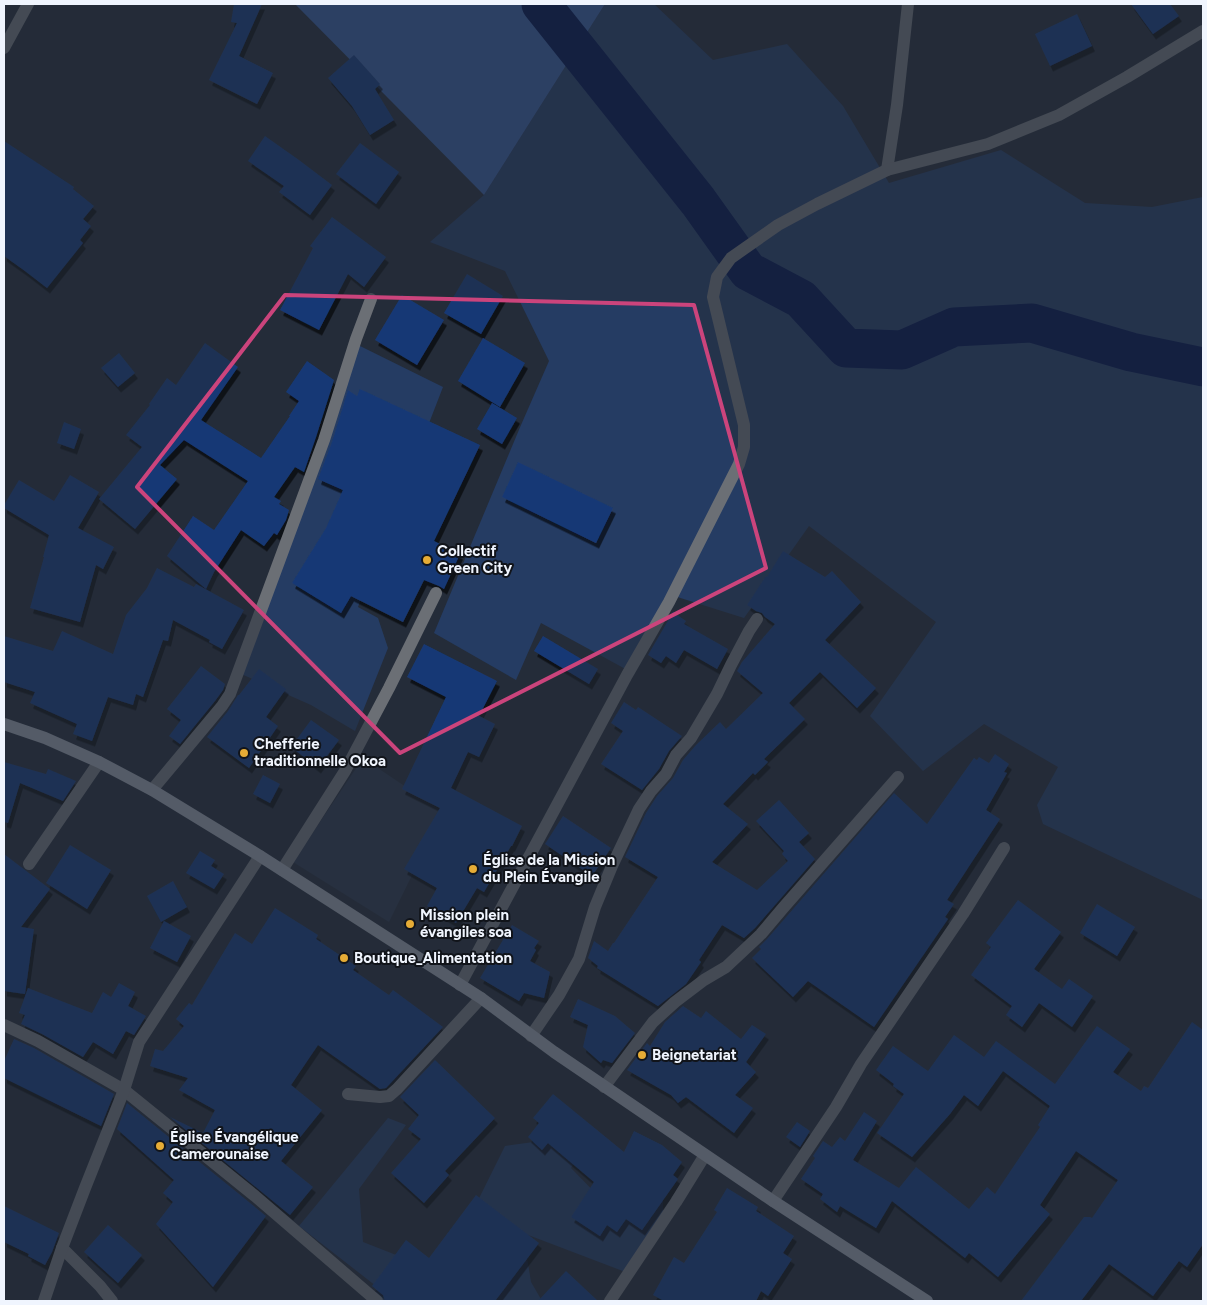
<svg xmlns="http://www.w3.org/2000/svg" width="1207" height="1305" font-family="Figtree,sans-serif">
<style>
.built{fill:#2b3649}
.green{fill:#253c63}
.forest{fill:#365997}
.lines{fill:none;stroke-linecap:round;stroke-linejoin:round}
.river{stroke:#00134b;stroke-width:39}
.building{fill:#183974;filter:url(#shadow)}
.minor{stroke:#6b6f75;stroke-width:12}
.secondary{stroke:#8e949f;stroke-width:12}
.marked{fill:none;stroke:#cb447c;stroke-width:4;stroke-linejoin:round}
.poi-dot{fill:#e6ac36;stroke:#11141a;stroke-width:2}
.labels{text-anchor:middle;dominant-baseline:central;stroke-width:4;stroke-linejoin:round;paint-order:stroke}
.poi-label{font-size:15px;font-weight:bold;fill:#f0f5fe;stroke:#11141a;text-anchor:start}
</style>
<defs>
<filter id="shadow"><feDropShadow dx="3" dy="5.5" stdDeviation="0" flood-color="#0009"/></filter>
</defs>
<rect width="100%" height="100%" fill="#242c39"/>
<polygon class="built" points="363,758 443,812 389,922 293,862"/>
<g class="green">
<polygon points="605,4 654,4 713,60 787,44 843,106 889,183 1001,150 1085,203 1152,207 1203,197 1203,900 1043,824 1037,805 1058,767 984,724 923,771 870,716 936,622 809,526 744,618 671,595 631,672 541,623 516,680 434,633 521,425 549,361 505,271 430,242 484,195"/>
<polygon points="356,344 443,387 358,607 378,618 388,648 355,731 311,705 239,673"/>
<polygon points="388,1118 406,1125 359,1189 363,1242 442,1273 505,1146 563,1138 594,1130 571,1168 606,1204 663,1170 663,1219 628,1273 523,1233 531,1282 542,1301 376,1301 376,1286 299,1226"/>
</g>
<polygon class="forest" points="295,4 605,4 484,195"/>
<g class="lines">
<polyline class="river" points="541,4 698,201 748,271 801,299 846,348 902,350 954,327 1032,323 1131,352 1203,367"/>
</g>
<g class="building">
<polygon points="234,4 262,4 239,56 273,73 257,104 209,80 237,23 231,22"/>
<polygon points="1131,4 1170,4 1179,16 1153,34"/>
<polygon points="1077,14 1092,46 1050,66 1035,34"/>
<polygon points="354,55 380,84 375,89 394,120 370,135 352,106 328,78"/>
<polygon points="265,136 299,160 332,185 310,215 279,192 284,186 248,161"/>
<polygon points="4,141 74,187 73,189 94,206 83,219 91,226 80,240 83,243 47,288 25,271 4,256"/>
<polygon points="360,143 399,172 376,204 336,174"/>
<polygon points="332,217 386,257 364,287 348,274 319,330 280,310 313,248 310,246"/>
<polygon points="467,274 503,296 481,334 444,313"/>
<polygon points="402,295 444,320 417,365 375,340"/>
<polygon points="483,338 525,363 500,407 458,381"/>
<polygon points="205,343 238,367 201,420 261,458 290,416 289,416 299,401 286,392 307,361 334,380 316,437 304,472 295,467 274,497 281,501 279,504 289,510 286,520 277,535 274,533 264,546 241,530 214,572 206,589 167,556 193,516 214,530 248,481 184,440 160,465 177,479 135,529 99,499 142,447 126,435 150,405 149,404 167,378 176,385"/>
<polygon points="119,353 135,373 118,387 101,368"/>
<polygon points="360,389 480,445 434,541 460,554 444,589 439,586 424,580 403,622 351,596 341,613 292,583 326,528 343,490 318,479 332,442 348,390 357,396"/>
<polygon points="492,403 517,418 502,444 477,429"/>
<polygon points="64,422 81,429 74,449 57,443"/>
<polygon points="518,462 613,508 596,543 502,497"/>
<polygon points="70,475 99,492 78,528 114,547 103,569 96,565 80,622 30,608 44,557 43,557 49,535 4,508 4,505 19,480 54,501"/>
<polygon points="783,551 825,577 832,571 861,602 825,640 876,688 857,708 820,672 789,703 805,719 764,759 768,762 755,775 753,773 723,804 748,824 712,862 757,890 788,861 782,854 784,851 756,821 779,800 809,833 799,842 815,859 755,928 744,938 722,925 699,960 701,962 686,984 658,1006 597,968 598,966 588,958 594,941 608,951 613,943 614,943 658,877 625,857 646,813 657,796 673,778 683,760 696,745 720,722 726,729 763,693 737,671 742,662 775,624 765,617 762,613 756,611 747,605 766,576 767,577"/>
<polygon points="157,568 194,587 196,584 244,610 222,649 209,642 210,640 173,620 168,641 163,640 143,697 136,694 133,705 108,697 92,741 73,734 77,724 30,703 35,692 4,682 4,636 53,651 62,631 113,654 126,615 147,588"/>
<polygon points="673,612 686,621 684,624 728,649 717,669 684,650 676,663 666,656 661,663 648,655"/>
<polygon points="543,636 598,669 589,684 534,651"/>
<polygon points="424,644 497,681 479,716 495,724 479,757 468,752 451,788 522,826 512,846 511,846 484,892 477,888 456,923 427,906 437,888 404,869 440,808 402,789 446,697 407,677"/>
<polygon points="201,666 225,684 223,690 215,701 180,744 169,736 181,720 167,709"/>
<polygon points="259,669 286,689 266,717 278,726 249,768 207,737 228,711 238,695 239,695"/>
<polygon points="624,702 636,710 638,707 682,736 669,751 659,769 642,790 601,764 623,731 611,723"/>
<polygon points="311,720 339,740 318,768 291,747"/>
<polygon points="995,754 1009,764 1004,772 1007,773 986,810 1000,819 947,900 954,904 945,917 948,919 874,1027 808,981 793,997 752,958 761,949 759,947 767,939 894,793 927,824 974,758 977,760 979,757 989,763"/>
<polygon points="4,762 46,774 48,769 76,781 63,801 20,783 8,823 4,822"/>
<polygon points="263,775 280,784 270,803 253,794"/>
<polygon points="563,816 611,848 592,876 545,844"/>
<polygon points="70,845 111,870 87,909 46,883"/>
<polygon points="200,851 215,860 211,866 224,874 214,889 186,873"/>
<polygon points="4,854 50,889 21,927 34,929 25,994 4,991"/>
<polygon points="173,881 187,907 161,922 147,896"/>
<polygon points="1018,900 1061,932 1034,969 1062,989 1069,979 1093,996 1072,1027 1039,1003 1022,1027 1006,1015 1012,1006 971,975 991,947 986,943"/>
<polygon points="1097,904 1135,927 1117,956 1080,933"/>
<polygon points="275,908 318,935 316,939 356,966 353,970 389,995 393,990 443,1027 386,1088 380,1089 318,1045 291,1085 322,1110 281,1161 313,1187 290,1215 170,1117 203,1133 215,1110 179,1090 188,1078 150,1066 155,1049 163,1051 184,1026 176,1019 189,1003 192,1005 235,933 252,944"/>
<polygon points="164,921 191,936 177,962 150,948"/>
<polygon points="512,925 539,941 534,948 536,950 530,961 550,972 544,998 524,993 519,1001 480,978"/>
<polygon points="119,983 135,992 128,1006 146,1016 134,1035 126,1031 113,1054 93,1042 83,1057 42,1034 21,1024 25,1015 19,1013 28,988 92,1013 103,992 111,997"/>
<polygon points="578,999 615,1016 635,1033 612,1063 603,1060 601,1063 583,1047 588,1025 570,1017"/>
<polygon points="683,1006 701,1018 706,1011 741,1039 752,1025 766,1034 746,1062 756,1072 735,1095 753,1108 734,1133 686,1097 678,1103 671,1095 627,1070 647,1043 650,1046 665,1022"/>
<polygon points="1192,1022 1203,1030 1203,1244 1187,1267 1179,1261 1153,1296 1109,1264 1081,1301 1021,1301 1084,1217 1090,1217 1092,1218 1118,1180 1076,1151 1040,1205 1050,1214 998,1277 969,1253 965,1258 892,1201 876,1228 840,1206 837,1212 820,1199 823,1194 801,1179 815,1158 813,1156 823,1141 832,1147 840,1137 845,1141 864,1112 877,1121 853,1160 899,1188 916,1167 969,1209 987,1187 995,1194 1040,1127 1038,1125 1050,1106 1003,1071 978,1106 964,1095 950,1114 912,1157 877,1133 904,1094 893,1086 894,1084 876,1070 893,1046 928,1071 954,1035 984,1057 996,1041 1055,1084 1097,1026 1130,1049 1113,1072 1141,1091 1144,1086 1148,1088"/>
<polygon points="14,1039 34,1048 114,1094 101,1126 4,1078 4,1061"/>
<polygon points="435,1060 495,1118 445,1171 449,1175 424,1203 391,1173 421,1139 408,1129 419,1115 400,1097"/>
<polygon points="553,1094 624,1152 634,1131 662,1145 682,1162 673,1175 678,1179 642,1230 626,1219 617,1232 607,1225 600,1236 571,1217 594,1182 548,1143 542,1150 528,1137 539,1123 533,1118"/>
<polygon points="127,1103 266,1216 213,1287 156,1224 173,1202 163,1193 174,1180 117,1129"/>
<polygon points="797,1122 810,1131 800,1147 786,1137"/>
<polygon points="727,1188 758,1207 756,1211 794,1236 783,1253 792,1259 768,1296 761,1291 756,1301 664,1301 653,1295 674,1257 684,1263 717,1212 714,1210"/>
<polygon points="476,1195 539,1243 495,1301 385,1301 383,1295 372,1286 406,1240 429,1258"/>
<polygon points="4,1206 59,1233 52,1252 45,1265 28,1256 29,1254 4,1242"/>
<polygon points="108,1225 142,1255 118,1283 84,1252"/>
<polygon points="566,1271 598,1301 538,1301"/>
</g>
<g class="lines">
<g class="minor">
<polyline points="4,48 28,4"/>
<polyline points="887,170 897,105 908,4"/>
<polyline points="152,790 222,706 230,694 324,440 356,339 371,299"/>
<polyline points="29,864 99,762"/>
<polyline points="282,870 345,771 389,688 436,593"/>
<polyline points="460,985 627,675 669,602 739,464 744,447 744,425 713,297 717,277 731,258 778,225 817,204 887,170 988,144 1059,115 1127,77 1203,31"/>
<polyline points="4,1025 38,1041 124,1090 255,1196 377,1301"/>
<polyline points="531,1036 559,995 579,959 595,907 612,866 639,809 651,791 666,774 676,755 691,738 717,694 731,665 749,631 757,619"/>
<polyline points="604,1087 653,1022 675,1002 704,980 726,967 761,934 783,908 898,777"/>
<polyline points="348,1094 380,1097 389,1096 397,1089 481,998"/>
<polyline points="773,1201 836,1107 861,1064 963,914 1004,848"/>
<polyline points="62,1248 100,1286 112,1301"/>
<polyline points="44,1301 62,1248 85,1188 124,1090 139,1042 260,856"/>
<polyline points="610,1301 676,1202 705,1155"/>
</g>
<polyline class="secondary" points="4,724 45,738 99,762 152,790 260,856 481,998 554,1052 773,1201 927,1301"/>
</g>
<path d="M0 0H1207V1305H0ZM285 295 694 305 766 568 400 753 137 487Z" fill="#242c39" fill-opacity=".55" fill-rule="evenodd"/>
<path class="marked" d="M285 295 694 305 766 568 400 753 137 487Z"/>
<g class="poi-dot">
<circle cx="427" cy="560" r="5"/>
<circle cx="244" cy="753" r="5"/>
<circle cx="473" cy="869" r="5"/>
<circle cx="410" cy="924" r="5"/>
<circle cx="344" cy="958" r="5"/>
<circle cx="642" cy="1055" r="5"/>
<circle cx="160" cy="1146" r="5"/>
</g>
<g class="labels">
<g class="poi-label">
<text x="437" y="551">Collectif<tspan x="437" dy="17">Green City</tspan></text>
<text x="254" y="744">Chefferie<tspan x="254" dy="17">traditionnelle Okoa</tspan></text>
<text x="483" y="860">Église de la Mission<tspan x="483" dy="17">du Plein Évangile</tspan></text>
<text x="420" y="915">Mission plein<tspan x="420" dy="17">évangiles soa</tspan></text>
<text x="354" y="958">Boutique_Alimentation</text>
<text x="652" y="1055">Beignetariat</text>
<text x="170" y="1137">Église Évangélique<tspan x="170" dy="17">Camerounaise</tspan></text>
</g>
</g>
<rect width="1207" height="1305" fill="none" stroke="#f0f5fe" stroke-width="10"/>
</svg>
